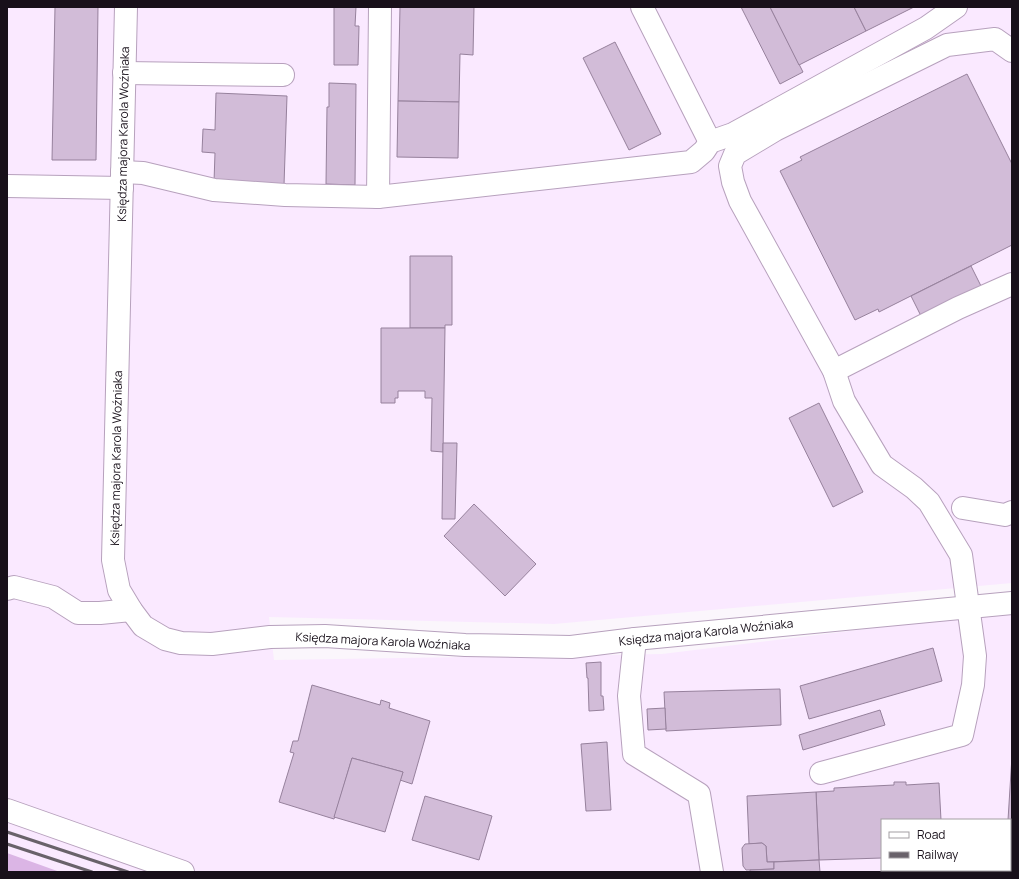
<svg xmlns="http://www.w3.org/2000/svg" width="1019" height="879" font-family="Manrope,sans-serif">
<style>
.built{fill:#fae9ff;fill-rule:evenodd}
.green{fill:#dbb5e5}
.building{fill:#d2bcd8;stroke:#96819c}
.lines{fill:none;stroke-linecap:round;stroke-linejoin:round}
.minor-casing{stroke:#b7a1bd;stroke-width:24}
.minor{stroke:#fff;stroke-width:22}
.rail{stroke:#69626a;stroke-width:3}
.labels{text-anchor:middle;dominant-baseline:central;stroke-width:3.5;stroke-linejoin:round;paint-order:stroke}
.street-label{font-size:12px;fill:#18101a;stroke:#fff}
</style>
<rect width="100%" height="100%" fill="#fbf6fc"/>
<path class="built" d="M7 7H1012V583L554 624 269 617 274 660 662 654 996 613 1012 612V872H7ZM882 820H1010V870H882Z"/>
<polygon class="green" points="7,853 60,872 7,872"/>
<g class="building">
<polygon points="55,7 98,7 96,160 52,160"/>
<polygon points="334,7 356,7 355,26 359,26 358,65 334,65"/>
<polygon points="400,7 474,7 473,55 460,54 459,102 398,101"/>
<polygon points="741,7 770,7 803,72 780,84"/>
<polygon points="770,7 854,7 866,31 799,65"/>
<polygon points="854,7 914,7 866,31"/>
<polygon points="615,42 661,134 629,150 583,58"/>
<polygon points="967,74 1012,164 1012,245 879,312 878,309 855,320 780,171 802,160 800,157"/>
<polygon points="329,83 356,84 355,185 326,184 327,107 329,107"/>
<polygon points="216,93 287,96 284,185 214,182 215,153 202,152 203,129 215,130"/>
<polygon points="398,101 459,102 458,158 397,157"/>
<polygon points="410,256 452,256 452,325 445,325 445,328 410,328"/>
<polygon points="971,266 981,286 921,316 911,296"/>
<polygon points="381,328 445,328 443,452 431,451 432,398 425,398 425,391 398,391 398,398 395,398 395,403 381,403"/>
<polygon points="819,403 863,492 833,507 789,418"/>
<polygon points="443,443 457,443 455,519 442,519"/>
<polygon points="474,504 536,564 505,596 444,536"/>
<polygon points="933,648 942,681 809,719 800,686"/>
<polygon points="601,662 601,696 603,696 604,710 589,711 588,678 587,678 586,663"/>
<polygon points="312,685 380,705 381,700 390,703 389,708 430,721 412,784 400,780 403,772 352,758 334,819 279,802 294,753 290,752 293,741 298,741"/>
<polygon points="780,689 781,725 666,731 664,692"/>
<polygon points="665,708 666,729 648,730 647,709"/>
<polygon points="880,710 885,725 803,750 799,735"/>
<polygon points="607,742 611,810 586,811 581,744"/>
<polygon points="1012,756 1012,830 1010,830 1010,820 1008,820"/>
<polygon points="352,758 403,772 385,832 334,817"/>
<polygon points="894,782 906,782 906,785 939,783 941,820 882,820 882,858 819,860 816,792 834,791 834,788 894,785"/>
<polygon points="816,792 819,860 767,862 766,846 762,843 749,844 747,796"/>
<polygon points="425,796 492,816 479,860 412,840"/>
<polygon points="762,843 766,846 767,862 774,862 774,869 746,870 743,866 742,848 745,844"/>
<polygon points="819,860 820,872 750,872 750,870 774,869 774,862"/>
<polygon points="922,870 943,870 944,872 922,872"/>
</g>
<g class="lines">
<defs>
<g id="minor">
<polyline points="126,7 113,560 119,590 131,610 143,626 165,639 181,643 212,644 270,637 325,636 465,645 571,647 635,639 1012,603"/>
<polyline points="642,7 710,142"/>
<polyline points="124,73 283,75"/>
<polyline points="122,172 143,173 214,190 285,195 378,197 691,162 704,151 710,142 733,134 926,28 956,7"/>
<polyline points="7,186 122,188"/>
<polyline points="378,197 380,7"/>
<polyline points="834,371 958,308 1012,284"/>
<polyline points="963,508 1005,515 1012,512"/>
<polyline points="7,589 14,587 53,597 78,613 100,613 131,610"/>
<polyline points="635,639 629,696 634,754 699,794 712,872"/>
<polyline points="821,773 962,735 973,685 975,656 961,555 929,502 914,488 882,465 844,401 834,371 740,201 733,182 730,166 735,154 775,130 947,45 995,39 1012,51"/>
<polyline points="7,810 183,872"/>
</g>
</defs>
<use href="#minor" class="minor-casing"/>
<use href="#minor" class="minor"/>
<g class="rail">
<polyline points="7,832 128,872"/>
<polyline points="7,844 92,872"/>
</g>
</g>
<g class="labels">
<g class="street-label">
<text transform="translate(123 134) rotate(-89)">Księdza majora Karola Woźniaka</text>
<text transform="translate(116 458) rotate(-89)">Księdza majora Karola Woźniaka</text>
<text transform="translate(706 632) rotate(-6)">Księdza majora Karola Woźniaka</text>
<text transform="translate(383 641) rotate(3)">Księdza majora Karola Woźniaka</text>
</g>
</g>
<rect width="1019" height="879" fill="none" stroke="#18101a" stroke-width="16"/>
<rect x="881" y="819" width="130" height="52" fill="#ffffff" stroke="#a39fa3"/>
<rect x="889" y="832" width="20" height="6" fill="#ffffff" stroke="#a39fa3"/>
<text x="917" y="839" font-size="12" fill="#18101a">Road</text>
<rect x="889" y="852" width="20" height="6" fill="#69626a" stroke="#a39fa3"/>
<text x="917" y="859" font-size="12" fill="#18101a">Railway</text>
</svg>
